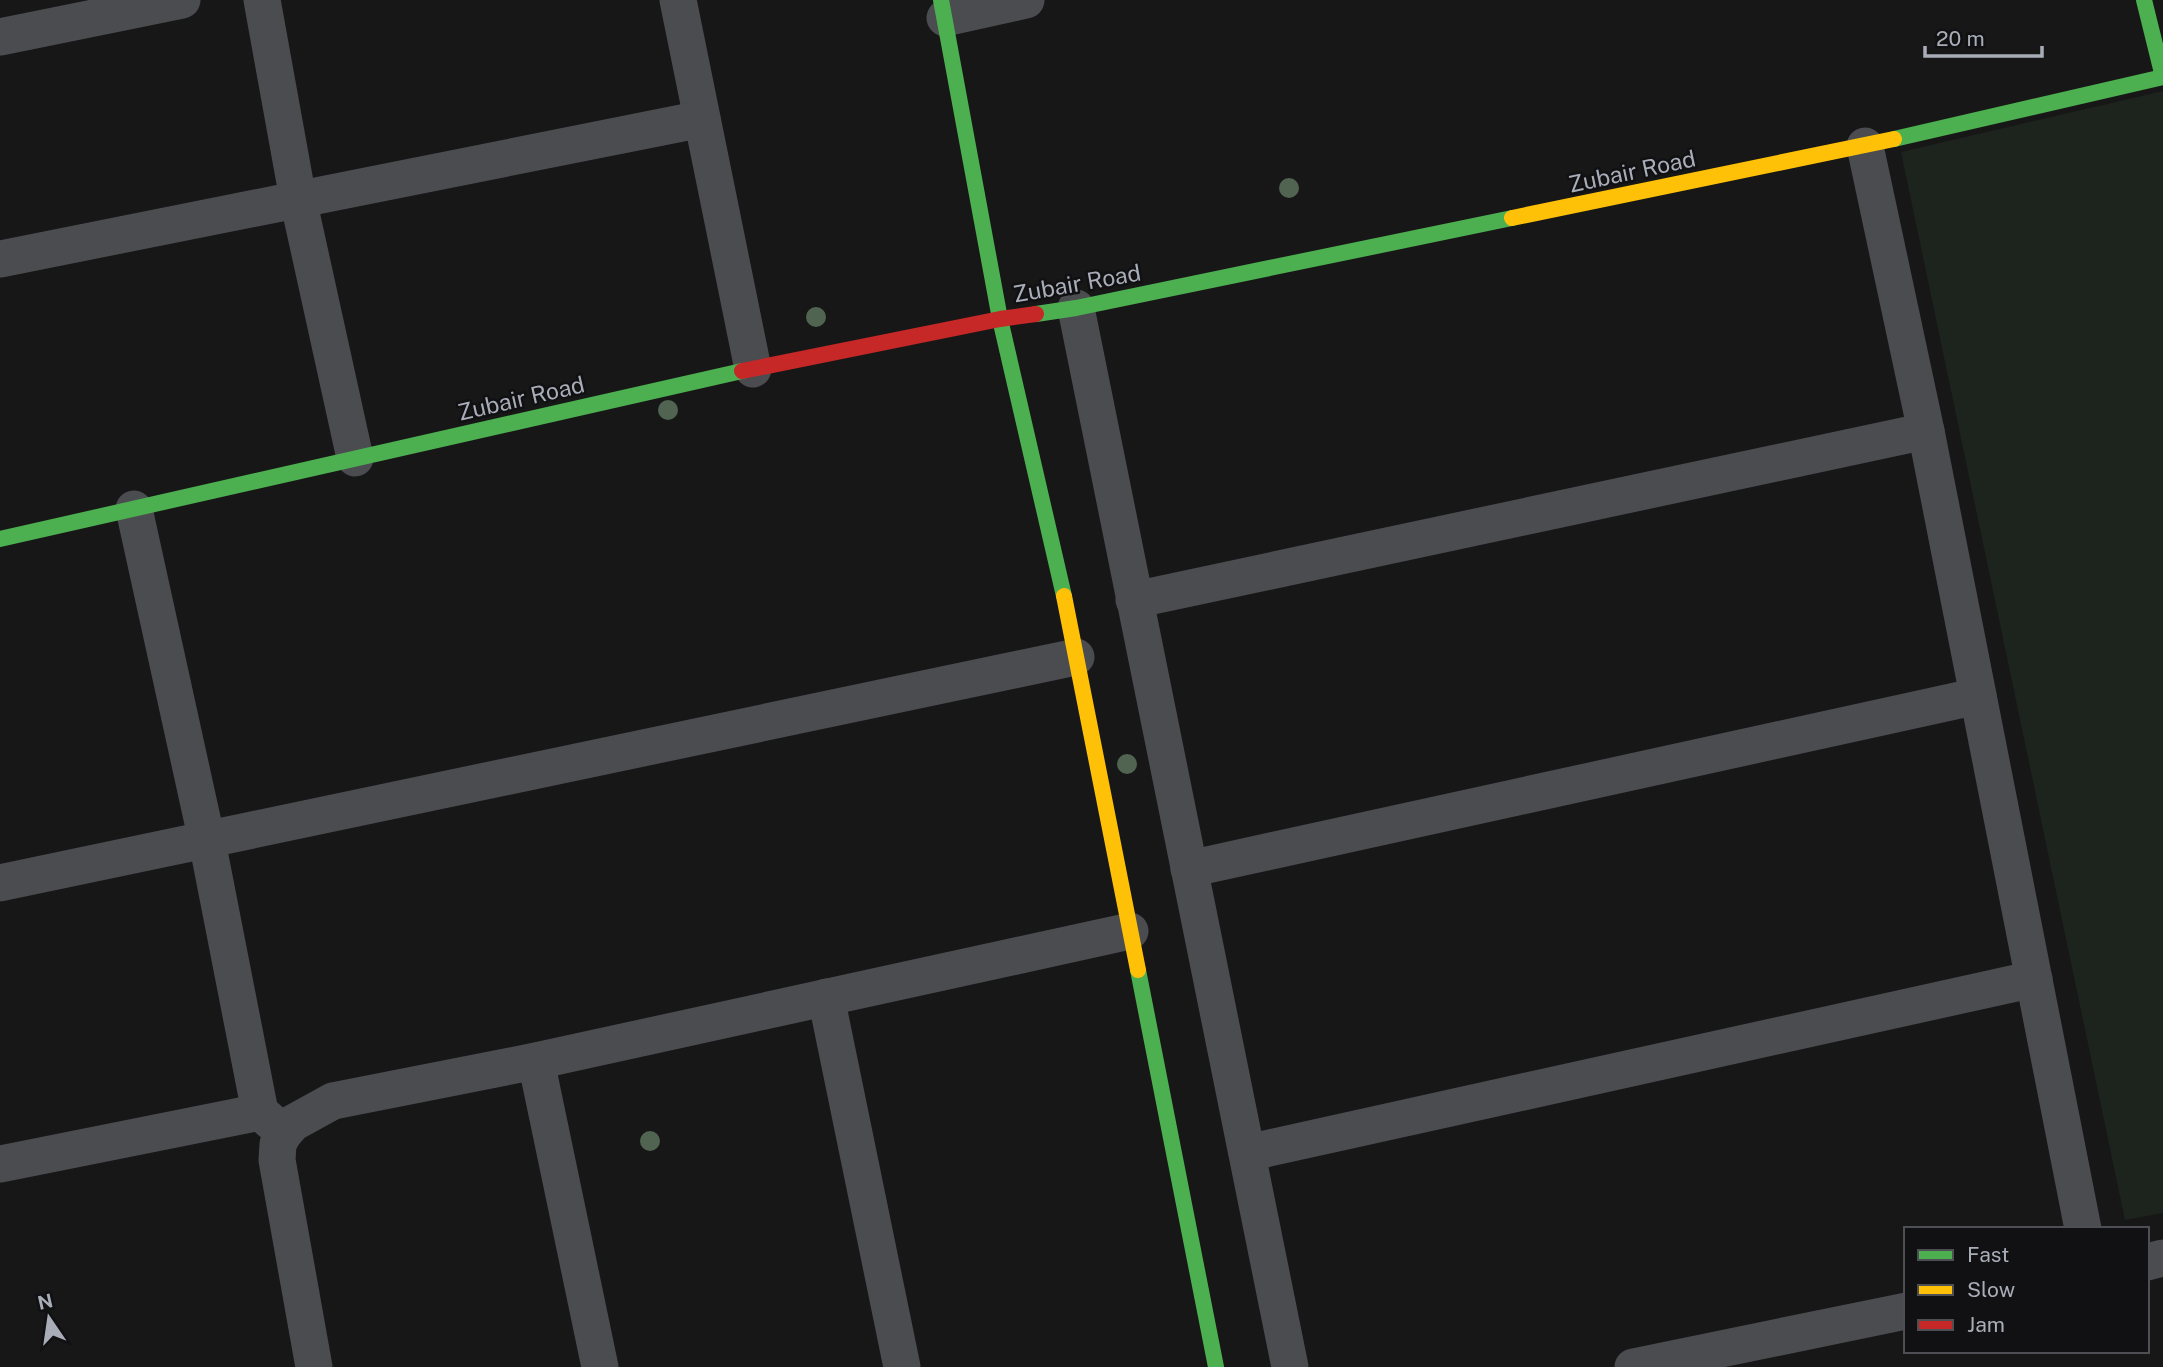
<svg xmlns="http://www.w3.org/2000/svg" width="2163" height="1367" font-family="'Public Sans',sans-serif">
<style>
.green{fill:#1d241e}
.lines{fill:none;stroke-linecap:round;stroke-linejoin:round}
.street{stroke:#4b4c50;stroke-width:37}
.fast{stroke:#4caf50;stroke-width:16}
.slow{stroke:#ffc107;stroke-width:16}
.jam{stroke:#c62828;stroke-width:16}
.tree{fill:#506451}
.labels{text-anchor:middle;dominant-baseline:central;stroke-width:5;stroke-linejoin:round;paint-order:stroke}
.street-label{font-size:23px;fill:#a8adb8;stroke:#111113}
</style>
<rect width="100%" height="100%" fill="#171717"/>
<polygon class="green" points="2163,91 2163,1213 2125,1220 1901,152"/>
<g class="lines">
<g class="street">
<polyline points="262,0 298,199 355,458"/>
<polyline points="678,0 753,369"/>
<polyline points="945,18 1026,0"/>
<polyline points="0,37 182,0"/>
<polyline points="1865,146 1926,431 2083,1229"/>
<polyline points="0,259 702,119"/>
<polyline points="1076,308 1290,1367"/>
<polyline points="134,509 207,841 260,1112 284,1133 278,1144 277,1160 314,1367"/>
<polyline points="1134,600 1926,431"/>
<polyline points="1189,869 1978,696"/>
<polyline points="0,883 1076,657"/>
<polyline points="826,997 902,1367"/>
<polyline points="536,1061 600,1367"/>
<polyline points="284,1133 293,1123 333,1101 536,1061 1130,931"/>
<polyline points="1247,1153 2034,979"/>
<polyline points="0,1164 260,1112"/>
<polyline points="2147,1262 2163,1258"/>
<polyline points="1633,1367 1906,1311"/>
</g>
<g class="fast">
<polyline points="941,0 1000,319 1064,596"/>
<polyline points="2144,0 2163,77"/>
<polyline points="1894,139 2163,77"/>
<polyline points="1036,314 1076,308 1512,218"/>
<polyline points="0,539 742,371"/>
<polyline points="1138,970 1216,1367"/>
</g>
<g class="slow">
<polyline points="1512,218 1894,139"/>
<polyline points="1064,596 1138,970"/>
</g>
<polyline class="jam" points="742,371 1000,319 1036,314"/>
</g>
<g class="tree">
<circle cx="1289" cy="188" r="10"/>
<circle cx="816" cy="317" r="10"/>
<circle cx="668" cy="410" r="10"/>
<circle cx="1127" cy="764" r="10"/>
<circle cx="650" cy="1141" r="10"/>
</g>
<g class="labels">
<g class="street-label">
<text transform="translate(1632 171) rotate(-12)">Zubair Road</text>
<text transform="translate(1077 283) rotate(-10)">Zubair Road</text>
<text transform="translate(521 398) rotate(-13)">Zubair Road</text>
</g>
</g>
<rect x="1904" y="1227" width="245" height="126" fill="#111113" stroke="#4d4f55" stroke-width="2"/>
<rect x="1918" y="1250" width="35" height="10" fill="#4caf50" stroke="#4d4f55" stroke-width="2"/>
<text x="1967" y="1262" font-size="21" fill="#a8adb8">Fast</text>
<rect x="1918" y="1285" width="35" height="10" fill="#ffc107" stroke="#4d4f55" stroke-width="2"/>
<text x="1967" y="1297" font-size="21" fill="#a8adb8">Slow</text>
<rect x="1918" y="1320" width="35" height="10" fill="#c62828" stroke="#4d4f55" stroke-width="2"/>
<text x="1967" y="1332" font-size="21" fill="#a8adb8">Jam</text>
<g transform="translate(49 1318) rotate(347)" stroke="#111113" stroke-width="5" paint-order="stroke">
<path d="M0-5L12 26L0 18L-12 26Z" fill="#a8adb8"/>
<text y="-10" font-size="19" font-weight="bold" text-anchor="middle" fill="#a8adb8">N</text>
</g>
<path d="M1925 46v10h117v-10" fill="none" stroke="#a8adb8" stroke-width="3.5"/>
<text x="1936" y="46" font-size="21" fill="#a8adb8" stroke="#111113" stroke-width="5" paint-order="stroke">20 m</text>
</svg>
